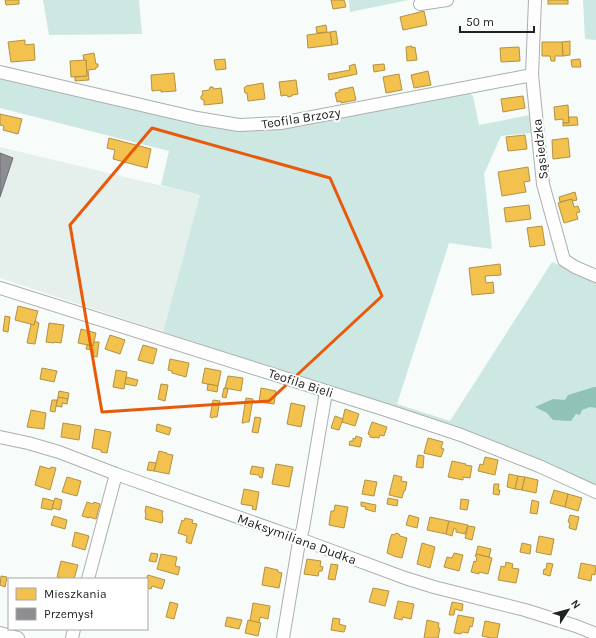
<svg xmlns="http://www.w3.org/2000/svg" width="596" height="638" font-family="Karla,sans-serif">
<style>
.built{fill:#e5efec}
.green{fill:#cde8e2}
.water{fill:#90c2b8}
.homes{fill:#f2c14e;stroke:#b39241}
.industry{fill:#8d8d92;stroke:#6d6d70}
.lines{fill:none;stroke-linecap:round;stroke-linejoin:round}
.minor-casing{stroke:#acafae;stroke-width:14}
.minor{stroke:#fefefe;stroke-width:12}
.marked{fill:none;stroke:#e8590c;stroke-width:3;stroke-linejoin:round}
.labels{text-anchor:middle;dominant-baseline:central;stroke-width:4;stroke-linejoin:round;paint-order:stroke}
.street-label{font-size:13px;fill:#212322;stroke:#fff}
</style>
<rect width="100%" height="100%" fill="#f7fbf9"/>
<polygon class="built" points="0,147 200,195 163,332 0,278"/>
<g class="green">
<polygon points="43,0 139,0 142,34 49,35"/>
<polygon points="349,0 409,0 350,12"/>
<polygon points="583,0 596,0 596,40 585,39"/>
<polygon points="0,76 234,130 468,92 473,96 479,125 530,115 531,133 501,136 484,174 492,249 449,243 397,404 450,421 552,262 596,278 596,489 455,427 163,332 200,195 161,185 169,151 0,108"/>
</g>
<polygon class="water" points="594,387 596,387 596,408 590,407 582,410 580,415 576,414 571,421 553,420 547,413 535,407 553,399 565,400 568,395"/>
<g class="homes">
<polygon points="5,0 19,0 19,4 6,5"/>
<polygon points="331,0 344,0 346,7 333,9"/>
<rect x="548" y="0" width="20" height="4"/>
<polygon points="424,11 427,25 403,30 400,17"/>
<polygon points="326,25 327,32 317,33 316,27"/>
<polygon points="336,31 338,44 332,45 330,32"/>
<polygon points="330,32 332,45 308,48 307,35"/>
<polygon points="25,40 25,45 34,44 35,60 11,62 8,42"/>
<polygon points="570,41 570,55 563,56 562,42"/>
<polygon points="542,42 562,42 563,56 555,56 555,61 551,61 550,56 542,56"/>
<polygon points="412,46 412,48 415,47 417,60 407,61 406,47"/>
<polygon points="519,47 520,61 501,62 500,48"/>
<polygon points="94,53 96,64 98,64 98,67 96,67 96,69 88,70 89,80 75,81 75,77 87,76 86,60 84,60 83,55"/>
<polygon points="225,59 226,69 216,70 214,60"/>
<polygon points="580,59 581,67 572,67 571,60"/>
<polygon points="86,60 87,76 71,77 70,61"/>
<polygon points="355,64 357,74 329,80 328,74 350,70 349,66"/>
<polygon points="384,64 385,70 374,72 373,65"/>
<polygon points="428,71 431,85 414,88 411,75"/>
<polygon points="174,73 176,91 161,92 161,90 152,91 151,75"/>
<polygon points="399,74 402,90 386,93 383,77"/>
<polygon points="296,80 298,94 292,95 292,96 288,97 287,95 281,96 279,82"/>
<polygon points="263,83 265,99 248,101 247,93 245,93 244,88 246,86"/>
<polygon points="210,87 213,87 214,89 221,88 223,103 204,105 204,100 201,99 201,96 203,95 202,91 209,90"/>
<polygon points="353,87 356,100 341,103 341,101 337,102 335,93 339,92 339,90"/>
<polygon points="523,96 525,108 503,112 501,99"/>
<polygon points="568,105 569,123 563,123 563,119 555,120 554,107"/>
<polygon points="0,114 22,119 18,134 3,130 4,126 0,125"/>
<polygon points="569,117 577,117 578,125 563,126 563,123 569,123"/>
<polygon points="525,135 527,149 508,151 506,137"/>
<polygon points="109,138 151,149 147,168 113,159 115,150 107,148"/>
<polygon points="568,138 570,157 553,159 552,140"/>
<polygon points="528,167 530,181 524,182 526,192 502,196 498,172"/>
<polygon points="575,192 577,200 572,201 572,199 560,202 559,197"/>
<polygon points="572,199 574,207 578,206 580,212 576,213 578,219 564,223 558,203"/>
<polygon points="529,205 531,219 506,222 504,208"/>
<polygon points="542,226 545,245 530,247 527,228"/>
<polygon points="500,264 501,275 485,276 486,283 493,282 494,293 472,295 469,268"/>
<polygon points="18,306 38,311 34,325 15,320"/>
<polygon points="5,316 10,317 8,332 3,331"/>
<polygon points="35,321 39,323 35,344 27,343 31,324 34,325"/>
<polygon points="49,323 64,325 61,343 54,342 54,343 46,342"/>
<polygon points="81,329 96,333 93,346 78,343"/>
<polygon points="110,335 125,340 120,354 105,349"/>
<polygon points="94,342 99,342 97,357 93,356 94,350 86,349 87,345 93,346"/>
<polygon points="143,345 157,349 153,364 138,360"/>
<polygon points="170,359 189,363 186,377 172,373 172,371 168,370"/>
<polygon points="42,368 57,371 54,382 40,379"/>
<polygon points="205,368 221,371 218,386 202,383"/>
<polygon points="116,370 127,372 124,389 113,387"/>
<polygon points="228,376 243,378 241,391 225,388"/>
<polygon points="126,377 138,380 136,386 125,384"/>
<polygon points="161,384 168,385 165,401 158,399"/>
<polygon points="208,384 218,386 217,392 207,390"/>
<polygon points="224,388 228,389 226,398 222,397"/>
<polygon points="261,388 276,391 274,404 259,402"/>
<polygon points="59,391 69,393 68,399 58,397"/>
<polygon points="58,397 68,399 67,404 62,403 62,407 56,406"/>
<polygon points="246,398 253,399 249,422 245,422 244,423 242,423"/>
<polygon points="52,400 57,400 55,412 50,411"/>
<polygon points="213,400 220,401 217,417 213,417 213,418 210,417"/>
<polygon points="291,403 305,406 301,427 287,424"/>
<polygon points="345,409 359,414 355,426 342,422"/>
<polygon points="31,410 46,413 44,429 27,427"/>
<polygon points="335,416 343,419 339,430 331,428"/>
<polygon points="255,417 261,418 258,433 252,432"/>
<polygon points="372,422 387,427 384,436 380,435 379,438 375,437 375,438 370,437 370,435 368,434"/>
<polygon points="63,423 81,426 79,440 61,437"/>
<polygon points="157,424 171,428 169,435 156,431"/>
<polygon points="95,429 111,432 107,453 101,452 101,450 92,448"/>
<polygon points="356,436 362,438 360,447 349,445 350,441 353,441 353,438 355,439"/>
<polygon points="428,438 443,442 441,448 444,449 441,457 424,453"/>
<polygon points="159,451 167,453 167,454 173,455 169,474 154,471"/>
<polygon points="418,455 424,456 423,468 416,467"/>
<polygon points="485,457 498,460 495,475 478,471 480,464 483,465"/>
<polygon points="452,461 466,464 465,465 472,466 470,478 463,477 463,480 448,477"/>
<polygon points="149,462 156,463 154,471 147,470"/>
<polygon points="276,464 293,467 289,487 272,484"/>
<polygon points="40,466 50,469 51,467 56,468 50,490 35,485"/>
<polygon points="252,466 264,468 262,478 259,477 259,475 250,474"/>
<polygon points="509,474 518,476 515,489 507,487"/>
<polygon points="394,475 402,477 401,481 407,482 405,491 404,491 402,498 389,495"/>
<polygon points="518,476 525,477 522,490 515,489"/>
<polygon points="67,477 81,481 77,496 62,492"/>
<polygon points="525,477 538,480 536,493 522,490"/>
<polygon points="365,480 377,482 374,496 362,494"/>
<polygon points="494,484 499,484 498,490 500,490 499,495 493,494"/>
<polygon points="244,489 259,492 256,510 252,509 253,506 241,504"/>
<polygon points="554,490 568,494 565,507 550,503"/>
<polygon points="568,494 582,498 578,511 565,507"/>
<polygon points="43,498 54,501 52,510 41,508"/>
<polygon points="55,498 62,500 60,510 52,508"/>
<polygon points="388,498 398,500 397,506 387,504"/>
<polygon points="461,499 469,500 467,510 460,509"/>
<polygon points="532,500 539,502 537,514 530,513"/>
<polygon points="87,502 93,504 94,502 100,504 96,519 89,517 89,518 82,516"/>
<polygon points="361,502 376,505 375,512 365,509 366,507 361,506"/>
<polygon points="335,505 348,507 344,528 329,525 331,511 334,511"/>
<polygon points="146,506 163,511 162,514 163,519 162,523 145,519 146,515 145,511"/>
<polygon points="409,515 419,518 417,528 406,525"/>
<polygon points="570,515 579,517 576,530 569,528 570,523 568,522"/>
<polygon points="54,516 67,520 65,529 51,525"/>
<polygon points="430,517 449,521 446,534 427,530"/>
<polygon points="185,518 193,520 192,523 197,524 191,544 186,542 187,536 178,533 182,520 184,521"/>
<polygon points="449,521 468,525 465,534 456,532 456,529 454,528 452,536 446,534"/>
<polygon points="468,526 475,527 472,540 465,538"/>
<polygon points="75,532 89,536 85,550 72,546"/>
<polygon points="396,533 399,534 400,536 407,538 402,558 398,557 397,557 394,556 392,555 387,553 390,539 392,534 394,535"/>
<polygon points="539,536 554,539 551,555 536,552"/>
<polygon points="422,543 435,547 430,568 417,564"/>
<polygon points="522,543 531,545 530,554 520,552"/>
<polygon points="478,546 491,549 489,557 476,554"/>
<polygon points="151,553 158,554 156,562 149,561"/>
<polygon points="454,553 463,555 459,571 444,567 447,557 452,558"/>
<polygon points="161,554 177,557 175,566 180,567 178,575 157,569"/>
<polygon points="476,554 492,558 488,574 479,572 479,574 471,572 474,561 476,562 477,557 475,556"/>
<polygon points="307,559 321,561 320,566 323,567 322,571 319,571 318,576 304,574"/>
<polygon points="61,561 78,565 74,579 64,579 57,577"/>
<polygon points="506,562 513,564 512,568 519,569 516,583 498,580 501,566 505,567"/>
<polygon points="547,563 553,564 550,576 543,574 544,569 546,569"/>
<polygon points="581,563 596,566 595,575 592,574 591,581 578,578"/>
<polygon points="331,564 338,565 335,580 328,579"/>
<polygon points="265,567 278,570 278,572 282,573 279,588 262,585"/>
<polygon points="148,575 165,580 162,589 152,586 151,589 147,588 146,579"/>
<polygon points="1,576 7,577 5,587 0,585"/>
<polygon points="373,588 389,591 385,606 369,602"/>
<polygon points="398,601 414,604 411,619 403,617 402,620 394,618"/>
<polygon points="170,602 178,604 174,619 166,617"/>
<polygon points="452,602 463,604 462,611 455,609 454,615 449,615"/>
<polygon points="253,603 270,606 268,619 260,617 259,623 250,621"/>
<polygon points="458,615 474,618 472,627 470,626 468,633 462,632 461,634 454,633"/>
<polygon points="227,617 242,620 239,629 225,626"/>
<polygon points="333,618 340,619 339,624 346,626 344,632 331,630"/>
<polygon points="248,620 261,623 258,636 245,633"/>
<polygon points="427,620 439,623 438,628 440,628 438,638 424,638"/>
<polygon points="485,621 500,624 497,638 491,638 482,636"/>
</g>
<polygon class="industry" points="0,153 13,158 0,197"/>
<g class="lines">
<defs>
<g id="minor">
<polyline points="535,0 532,75 543,184 564,260 575,267 596,276"/>
<polyline points="420,4 447,0"/>
<polyline points="0,72 197,118 239,125 281,123 532,75"/>
<polyline points="0,288 386,410 461,435 539,466 596,492"/>
<polyline points="0,437 28,443 59,452 116,474 300,539 405,578 434,587 525,610 576,626 596,634"/>
<polyline points="88,579 116,474"/>
<polyline points="0,633 18,638"/>
<polyline points="72,638 74,629"/>
<polyline points="283,638 299,542 303,528 326,392"/>
</g>
</defs>
<use href="#minor" class="minor-casing"/>
<use href="#minor" class="minor"/>
</g>
<path class="marked" d="M152 128 330 178 382 296 269 401 102 412 70 225Z"/>
<g class="labels">
<g class="street-label">
<text transform="translate(301 118) rotate(-9)">Teofila Brzozy</text>
<text transform="translate(540 149) rotate(-96)">Sąsiedzka</text>
<text transform="translate(301 383) rotate(18)">Teofila Bieli</text>
<text transform="translate(297 539) rotate(20)">Maksymiliana Dudka</text>
</g>
</g>
<rect x="8" y="578" width="140" height="52" fill="#ffffff" stroke="#a6a7a7"/>
<rect x="16" y="588" width="20" height="12" fill="#f2c14e" stroke="#a6a7a7"/>
<text x="44" y="598" font-size="12" fill="#212322">Mieszkania</text>
<rect x="16" y="608" width="20" height="12" fill="#8d8d92" stroke="#a6a7a7"/>
<text x="44" y="618" font-size="12" fill="#212322">Przemysł</text>
<g transform="translate(568 610) rotate(54)" stroke="#ffffff" stroke-width="3" paint-order="stroke">
<path d="M0-3L7 15L0 10L-7 15Z" fill="#212322"/>
<text y="-6" font-size="11" font-weight="bold" text-anchor="middle" fill="#212322">N</text>
</g>
<path d="M460 26v6h74v-6" fill="none" stroke="#212322" stroke-width="2"/>
<text x="466" y="26" font-size="12" fill="#212322" stroke="#ffffff" stroke-width="3" paint-order="stroke">50 m</text>
</svg>
